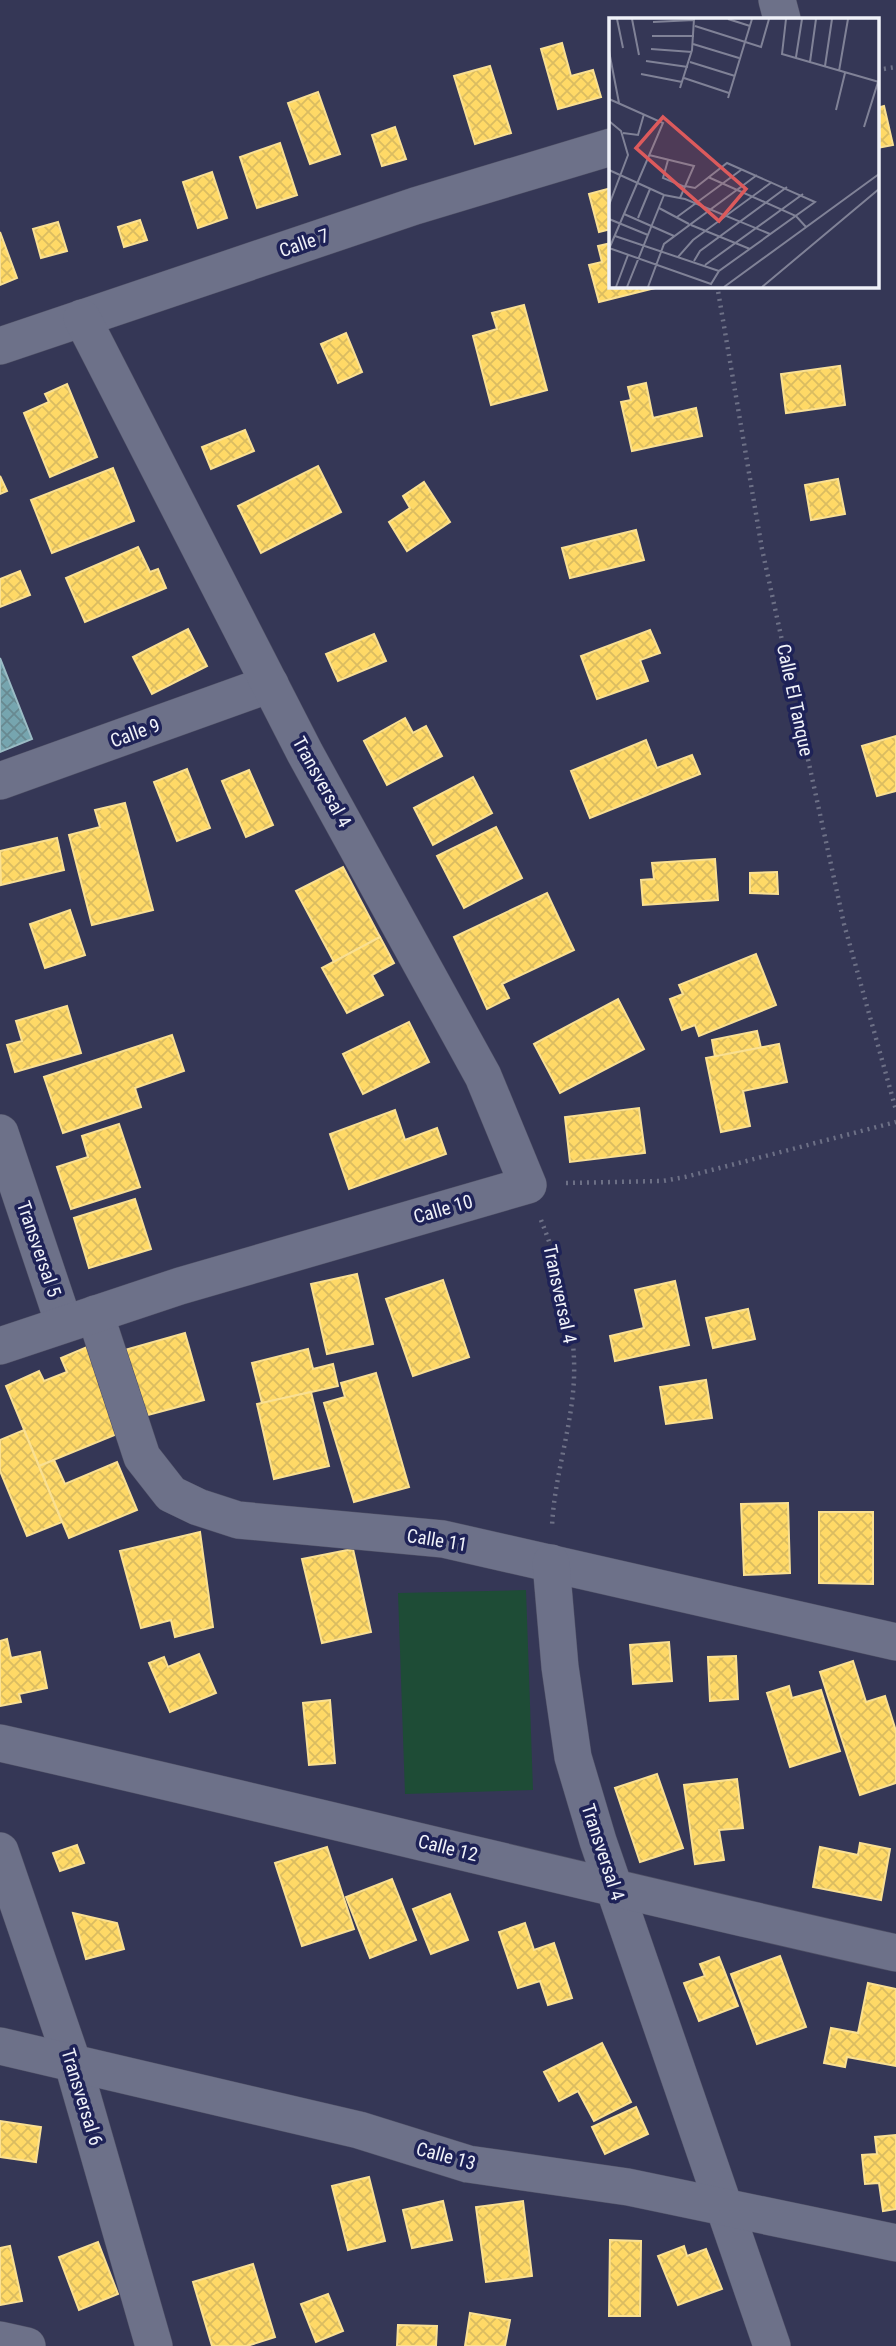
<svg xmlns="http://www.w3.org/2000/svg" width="896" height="2346" font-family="'Roboto Condensed',sans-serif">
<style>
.green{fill:#1e4c36}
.homes{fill:url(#homes-cross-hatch);stroke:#fae092;stroke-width:2}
.public{fill:url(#public-cross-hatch);stroke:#9bbcc5;stroke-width:2}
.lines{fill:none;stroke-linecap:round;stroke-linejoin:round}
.minor-casing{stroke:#4e4f65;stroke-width:38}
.path{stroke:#6d7086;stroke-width:4.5;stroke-dasharray:2 5;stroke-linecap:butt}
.minor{stroke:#6d7189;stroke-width:37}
.labels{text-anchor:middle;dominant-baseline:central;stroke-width:7;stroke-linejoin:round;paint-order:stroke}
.street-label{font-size:19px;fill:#f0f2f9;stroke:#1e2257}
.inset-road{fill:none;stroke:#808297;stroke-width:2}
.view{fill:#dc5a5c;fill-opacity:0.15;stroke:#dc5a5c;stroke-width:3.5}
.inset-edge{fill:none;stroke:#f0f2f9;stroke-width:3.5}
</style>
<defs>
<pattern id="homes-cross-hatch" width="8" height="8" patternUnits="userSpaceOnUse" patternTransform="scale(1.75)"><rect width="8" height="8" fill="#ffd966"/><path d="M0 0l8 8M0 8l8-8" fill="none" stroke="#dabc61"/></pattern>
<pattern id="public-cross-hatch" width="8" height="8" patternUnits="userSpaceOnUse" patternTransform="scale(1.75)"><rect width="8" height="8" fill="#76a5af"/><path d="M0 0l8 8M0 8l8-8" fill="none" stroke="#688991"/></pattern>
</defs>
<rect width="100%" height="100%" fill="#353756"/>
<polygon class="green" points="526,1590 533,1790 405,1794 398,1593"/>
<g class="homes">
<polygon points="562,43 571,76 593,70 601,97 558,109 541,49"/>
<polygon points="490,66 511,133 475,144 454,76"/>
<polygon points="318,92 340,154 310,164 288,103"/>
<polygon points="884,106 893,145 877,148 877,108"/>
<polygon points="395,127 406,159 382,166 372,135"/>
<polygon points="280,143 297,195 257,208 240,157"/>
<polygon points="212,172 227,218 198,228 183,182"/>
<polygon points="611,188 611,229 599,232 589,194"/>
<polygon points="140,220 147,240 124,247 118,227"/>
<polygon points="58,222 67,251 41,258 33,229"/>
<polygon points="0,232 17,278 0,285"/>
<polygon points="611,243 611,285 667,285 599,302 589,265 602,262 598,246"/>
<polygon points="524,305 547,390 491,405 473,336 497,329 492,313"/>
<polygon points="346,333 362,372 338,383 321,344"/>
<polygon points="840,366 845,405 786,413 781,374"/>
<polygon points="646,383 653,418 696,408 702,436 632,451 621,402 631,400 628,387"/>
<polygon points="67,384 97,457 50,477 24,413 49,402 45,394"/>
<polygon points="245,430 254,451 211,469 202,447"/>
<polygon points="318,466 341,512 261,553 238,506"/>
<polygon points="113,468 134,521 52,553 31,500"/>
<polygon points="0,476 7,491 0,494"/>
<polygon points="838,479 845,514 811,520 805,485"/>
<polygon points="424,482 450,522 407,551 389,522 410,508 403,496"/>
<polygon points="636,530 644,560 570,578 562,548"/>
<polygon points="138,547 150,572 158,569 166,588 85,622 66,578"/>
<polygon points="20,571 30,595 0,607 0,579"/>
<polygon points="188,629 207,666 152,694 133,657"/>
<polygon points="650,630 660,653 640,660 648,681 597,699 581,656"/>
<polygon points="374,634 386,661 338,681 326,654"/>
<polygon points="405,718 413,733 426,726 442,756 387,785 364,741"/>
<polygon points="896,736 896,791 877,796 862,746"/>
<polygon points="646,740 657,768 692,755 700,774 590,818 571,771"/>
<polygon points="187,769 210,828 177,841 154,782"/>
<polygon points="249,770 273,825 246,837 222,781"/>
<polygon points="473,777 492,813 433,845 414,808"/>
<polygon points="125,803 153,910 92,925 69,835 100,827 95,810"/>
<polygon points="496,827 522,878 464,908 437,856"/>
<polygon points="57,838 64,870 1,885 0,851"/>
<polygon points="715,859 718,900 643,905 641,880 654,879 652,863"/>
<polygon points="343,867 380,937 334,962 296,891"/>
<polygon points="777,872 778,894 750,893 750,873"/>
<polygon points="547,893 574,950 502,984 509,998 487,1009 454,937"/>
<polygon points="70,910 85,955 45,968 30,924"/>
<polygon points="380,937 394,963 372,975 383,995 347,1013 322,968"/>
<polygon points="756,954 776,1005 699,1036 695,1025 682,1030 670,999 683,994 679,985"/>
<polygon points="618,999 644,1049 560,1093 534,1044"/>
<polygon points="67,1006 81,1053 15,1072 7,1045 22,1041 16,1021"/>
<polygon points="409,1022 429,1062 363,1094 343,1054"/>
<polygon points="757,1031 761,1048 715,1057 712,1040"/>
<polygon points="172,1035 184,1071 135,1088 141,1107 63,1133 44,1077"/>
<polygon points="779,1044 787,1082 743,1091 750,1126 721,1132 706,1058"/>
<polygon points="639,1108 645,1153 570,1162 565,1117"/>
<polygon points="395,1110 405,1140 437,1128 446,1154 349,1189 330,1134"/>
<polygon points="119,1124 140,1187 71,1209 57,1167 88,1157 82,1136"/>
<polygon points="135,1199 151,1249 89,1268 74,1218"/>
<polygon points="357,1274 373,1344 327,1354 311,1284"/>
<polygon points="443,1280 469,1357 413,1376 386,1299"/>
<polygon points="675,1281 689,1345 615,1361 610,1336 644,1328 635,1290"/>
<polygon points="748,1309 755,1339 713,1348 706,1318"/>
<polygon points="185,1333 204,1400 144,1416 125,1350"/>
<polygon points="87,1347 122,1432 39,1466 6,1386 39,1371 44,1381 67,1372 61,1358"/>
<polygon points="308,1349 313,1369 333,1364 338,1386 262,1403 252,1363"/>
<polygon points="376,1373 409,1487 354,1502 324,1403 345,1397 341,1383"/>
<polygon points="706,1380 712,1418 666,1424 660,1387"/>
<polygon points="311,1392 329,1466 274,1479 257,1404"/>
<polygon points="24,1430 62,1522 27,1536 0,1471 0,1440"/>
<polygon points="54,1460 65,1484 117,1462 137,1510 69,1538 39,1466"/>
<polygon points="788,1503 790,1573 744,1575 741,1504"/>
<polygon points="819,1512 873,1512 873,1584 819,1583"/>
<polygon points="200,1532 213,1627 175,1637 171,1620 141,1628 120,1551"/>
<polygon points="353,1549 371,1632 322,1643 302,1559"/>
<polygon points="7,1639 11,1658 40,1652 47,1688 19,1694 21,1702 0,1706 0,1641"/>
<polygon points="669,1642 672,1681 633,1684 630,1645"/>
<polygon points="199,1654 216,1693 170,1712 149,1663 164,1657 168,1667"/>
<polygon points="736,1656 738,1699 710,1701 708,1657"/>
<polygon points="853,1661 866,1702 885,1696 896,1731 896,1783 860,1795 820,1672"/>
<polygon points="789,1686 792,1698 821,1690 840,1751 790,1767 767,1693"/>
<polygon points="330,1700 335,1763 309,1765 303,1703"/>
<polygon points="657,1774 683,1848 640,1862 615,1788"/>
<polygon points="737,1779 743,1828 719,1830 724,1860 695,1864 684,1785"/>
<polygon points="860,1843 890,1849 881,1900 813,1887 820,1847 858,1855"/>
<polygon points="77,1845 84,1863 60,1871 53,1853"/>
<polygon points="327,1847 354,1929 302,1946 275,1863"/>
<polygon points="392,1879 416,1940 370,1958 346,1897"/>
<polygon points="450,1894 468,1940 431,1954 413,1909"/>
<polygon points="73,1913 117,1923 124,1949 86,1959"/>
<polygon points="525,1923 534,1950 554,1943 572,1998 548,2005 540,1981 518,1988 499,1932"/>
<polygon points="780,1956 806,2027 757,2044 731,1974"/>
<polygon points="719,1957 738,2006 699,2021 684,1983 705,1976 700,1964"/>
<polygon points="868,1983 896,1989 896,2066 847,2057 845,2067 824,2063 831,2028 858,2033"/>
<polygon points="602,2043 631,2102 594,2121 578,2091 559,2101 544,2072"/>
<polygon points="636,2107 648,2134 605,2154 592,2127"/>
<polygon points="0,2121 41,2127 36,2162 0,2157"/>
<polygon points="896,2135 896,2209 883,2211 879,2183 865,2184 862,2155 877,2154 875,2137"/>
<polygon points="369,2177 385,2241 348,2250 332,2186"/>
<polygon points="443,2201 452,2240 412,2248 403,2210"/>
<polygon points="523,2201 532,2276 486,2282 476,2207"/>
<polygon points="610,2240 641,2241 640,2316 609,2316"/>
<polygon points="98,2242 118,2294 79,2310 59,2257"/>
<polygon points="10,2246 22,2301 0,2305 0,2248"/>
<polygon points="684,2246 687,2256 706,2249 722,2289 678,2305 658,2256"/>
<polygon points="253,2264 275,2337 247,2346 212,2346 193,2282"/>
<polygon points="328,2294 343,2331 316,2342 301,2304"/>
<polygon points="470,2313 510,2320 505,2346 465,2346"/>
<polygon points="398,2325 437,2326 436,2346 397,2346"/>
</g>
<polygon class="public" points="0,658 32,739 0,752"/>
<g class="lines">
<defs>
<g id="minor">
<polyline points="777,0 782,19"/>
<polyline points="0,346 415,206 611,147"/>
<polyline points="0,781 270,684"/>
<polyline points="0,1133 64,1324"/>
<polyline points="95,1314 142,1457 171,1494 198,1507 238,1520 443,1539 896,1642"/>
<polyline points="0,1346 180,1286 528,1185 483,1076 305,753 82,318"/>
<polyline points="551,1563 560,1667 573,1757 598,1841 772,2346"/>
<path d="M0 1743C299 1811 597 1886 896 1953"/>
<polyline points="0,1851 73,2064 154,2346"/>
<polyline points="0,2046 359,2130 468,2164 628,2187 896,2243"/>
<polyline points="0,2340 27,2346"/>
</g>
</defs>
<use href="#minor" class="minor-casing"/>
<g class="path">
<polyline points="877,70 896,67"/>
<polyline points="717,285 762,549 844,924 896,1110"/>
<polyline points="566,1183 663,1181 685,1177 896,1122"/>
<path d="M541 1220C560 1268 576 1325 574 1378 572 1428 554 1477 552 1527"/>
</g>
<use href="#minor" class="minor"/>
</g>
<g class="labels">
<g class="street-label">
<text transform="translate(304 243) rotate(-19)">Calle 7</text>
<text transform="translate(795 700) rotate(78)">Calle El Tanque</text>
<text transform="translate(135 733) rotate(-20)">Calle 9</text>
<text transform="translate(322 782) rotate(61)">Transversal 4</text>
<text transform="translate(443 1209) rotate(-16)">Calle 10</text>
<text transform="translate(39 1249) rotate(71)">Transversal 5</text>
<text transform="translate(560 1294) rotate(78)">Transversal 4</text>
<text transform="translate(437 1540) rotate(9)">Calle 11</text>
<text transform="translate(448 1848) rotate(14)">Calle 12</text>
<text transform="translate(603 1852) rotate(72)">Transversal 4</text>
<text transform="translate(82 2097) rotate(73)">Transversal 6</text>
<text transform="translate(446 2156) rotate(15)">Calle 13</text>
</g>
</g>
<g transform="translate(609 18)">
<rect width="270" height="270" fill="#353756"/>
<path class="inset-road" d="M8 1 14 30M23 1 30 37M119 1 141 8M177 1 173 36 270 64M44 4 85 2M86 8 152 29 160 1M43 18H85M84 26 130 40M42 31 83 34M0 33 10 85M187 39 193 1M37 43 79 49M81 44 126 58M201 44 207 1M216 48 223 1M230 53 239 1M32 56 73 64M75 60 120 75M71 70 83 32 85 1M119 80 143 1M0 81 54 105 0 231M227 92 236 55M0 103 12 113 19 137 0 187M255 109 269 64M14 115 29 117 35 96M40 137 85 148 71 180M59 142 54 160 76 169M0 152 55 177 76 181 161 216M99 159 187 198 197 209M50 190 80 206M15 196 65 218M68 199 132 152M29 200 41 171M0 201 39 217M82 207 141 231M6 218 110 253M0 230 102 266 110 253 206 184 118 145 86 170 76 168M69 239 84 222 163 164M85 243 91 233 178 169M96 247 194 176M7 269 19 237M18 269 55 177M39 269 55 226 148 157M115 269 270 156M153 269 270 171"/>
<path class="view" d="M54 99 137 171 110 203 27 130Z"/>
<rect width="270" height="270" class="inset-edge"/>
</g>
</svg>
